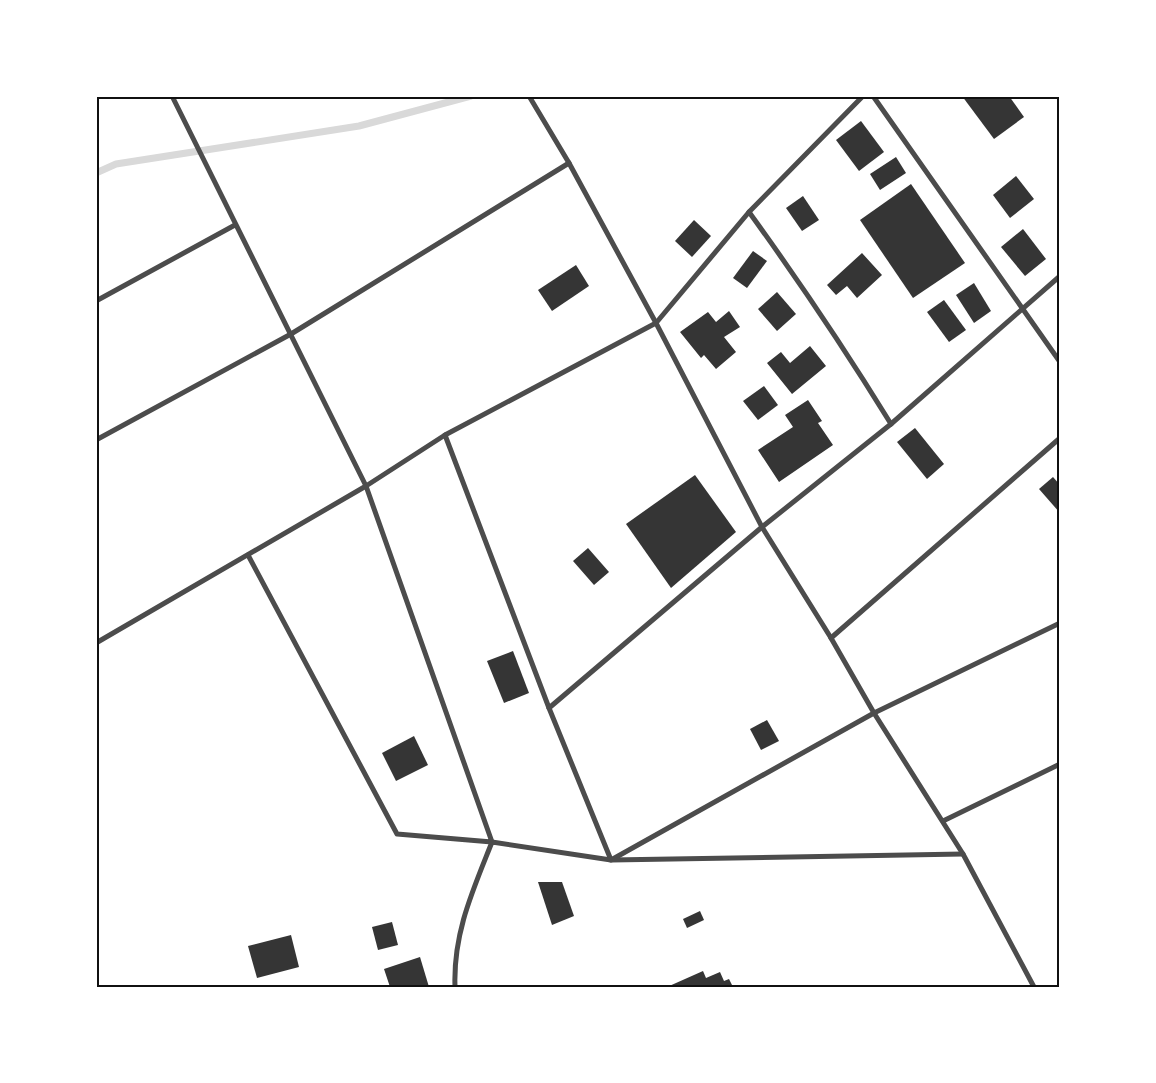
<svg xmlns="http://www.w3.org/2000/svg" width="1156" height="1083" font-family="'DejaVu Sans',sans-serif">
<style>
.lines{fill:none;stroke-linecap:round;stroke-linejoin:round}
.stream{stroke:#d9d9d9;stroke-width:7}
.building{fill:#353535}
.minor{stroke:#4c4c4c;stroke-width:5}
.neatline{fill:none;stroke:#111;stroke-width:2}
</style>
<rect width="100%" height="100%" fill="#fff"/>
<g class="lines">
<polyline class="stream" points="96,173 116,164 359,126 471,96"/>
</g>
<g class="building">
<polygon points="962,96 1009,96 1024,117 994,139"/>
<polygon points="861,121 884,152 859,171 836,140"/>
<polygon points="896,157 906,173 880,190 870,174"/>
<polygon points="1016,176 1034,199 1010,218 993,195"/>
<polygon points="911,184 965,263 913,298 860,220"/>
<polygon points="803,196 819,220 802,231 786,208"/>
<polygon points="694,220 711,236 692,257 675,241"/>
<polygon points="1023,229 1046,259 1025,276 1001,247"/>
<polygon points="753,251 767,261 747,288 733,278"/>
<polygon points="862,253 882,275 857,298 847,286 836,295 827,285"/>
<polygon points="576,265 589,286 552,311 538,290"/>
<polygon points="974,283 991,311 974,323 956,295"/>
<polygon points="777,292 796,314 777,331 758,309"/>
<polygon points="944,300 966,330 949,342 927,312"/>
<polygon points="729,311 740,327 724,337 736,352 716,369 704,355 701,358 680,332 708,312 716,322"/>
<polygon points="810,346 826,366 792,394 767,363 781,352 790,363"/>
<polygon points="764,386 778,405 758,420 743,401"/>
<polygon points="808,400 822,421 818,423 833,445 779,482 758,450 793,427 785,415"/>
<polygon points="915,428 944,464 927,479 897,442"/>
<polygon points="695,475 736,532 671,588 626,524"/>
<polygon points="1053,477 1060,485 1060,513 1039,489"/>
<polygon points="588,548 609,572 594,585 573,561"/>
<polygon points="513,651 529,693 504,703 487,661"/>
<polygon points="767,720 779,741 761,750 750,729"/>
<polygon points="414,736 428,765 396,781 382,753"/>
<polygon points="538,882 562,882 574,916 552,925"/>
<polygon points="700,911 704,920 687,928 683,919"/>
<polygon points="392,922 398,945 378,950 372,927"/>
<polygon points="291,935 299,967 257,978 248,946"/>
<polygon points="420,957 429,987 390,987 384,969"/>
<polygon points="703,971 706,978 720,972 724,981 729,979 733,987 667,987"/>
</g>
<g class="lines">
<g class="minor">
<polyline points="172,96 366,486 492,842 397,834 248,555"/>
<polyline points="529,96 569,163 656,323 762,527 831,638 874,713 963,854 1034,987"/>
<polyline points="873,96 1060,362"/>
<path d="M749 212C799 281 846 351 891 424"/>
<polyline points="96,301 235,225"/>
<polyline points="445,435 549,708 611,860 874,713 1060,623"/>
<polyline points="96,440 291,334 569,163"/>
<polyline points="831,638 1060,438"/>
<polyline points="96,643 366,486 445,435 656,323 749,212 863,96"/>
<polyline points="549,708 762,527 891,424 1060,276"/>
<polyline points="943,821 1060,764"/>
<path d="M455 987C453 933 473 890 492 842L611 860 963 854"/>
</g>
</g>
<rect width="1156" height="1083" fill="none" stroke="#ffffff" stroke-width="195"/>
<rect x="98" y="98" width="960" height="888" class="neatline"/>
</svg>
